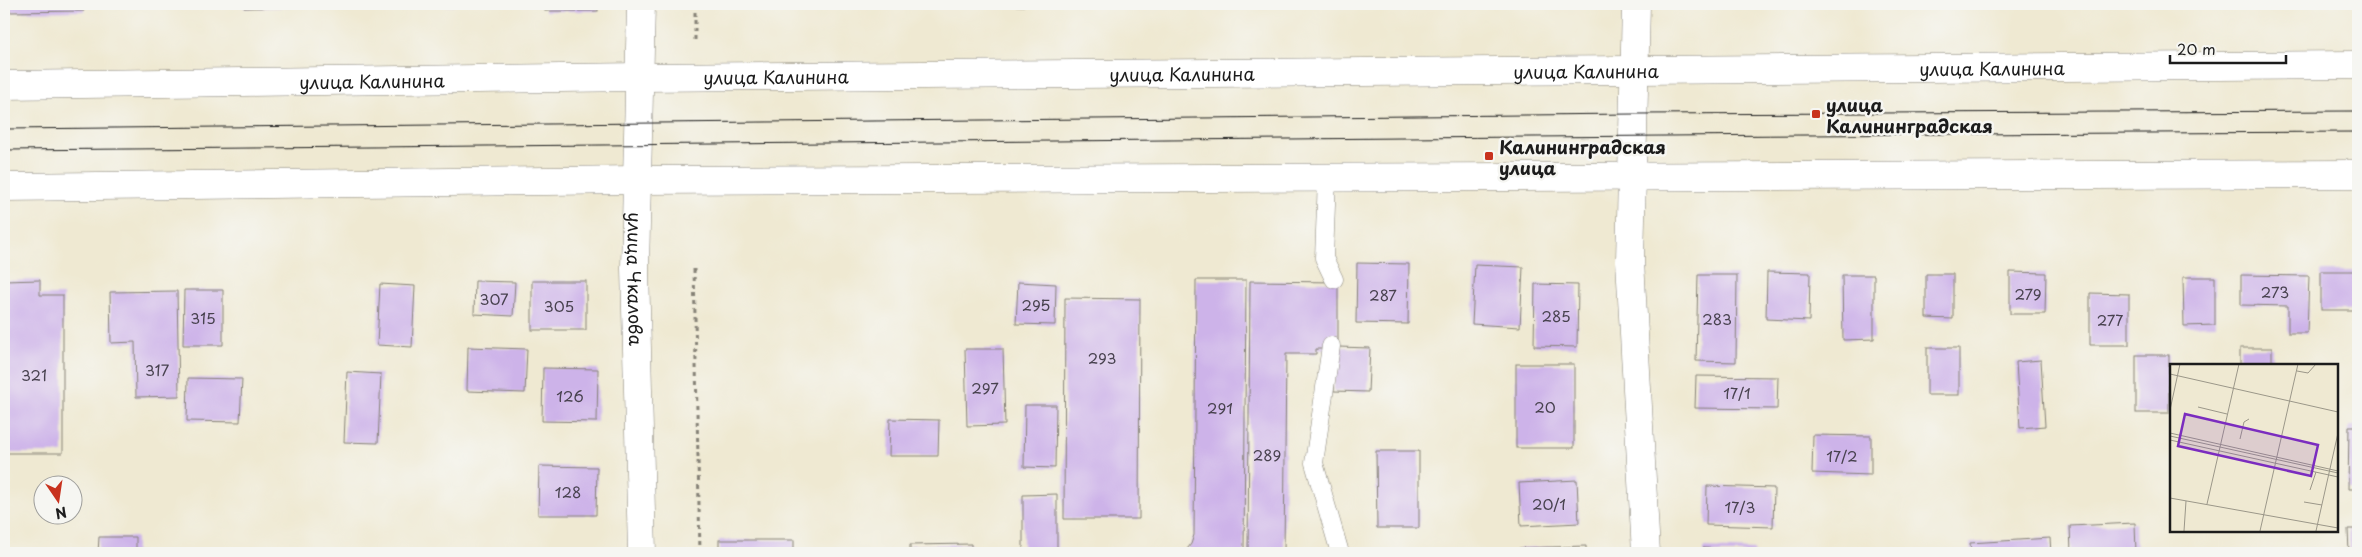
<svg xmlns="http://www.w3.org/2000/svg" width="2362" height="557" font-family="'Playpen Sans',sans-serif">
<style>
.building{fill:#cdb3e9}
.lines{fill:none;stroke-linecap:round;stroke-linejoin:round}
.service-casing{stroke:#868277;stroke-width:19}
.minor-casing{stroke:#868277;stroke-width:29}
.tertiary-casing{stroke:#868277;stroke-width:29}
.path{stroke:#868277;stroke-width:3;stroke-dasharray:4 4;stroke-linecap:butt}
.service{stroke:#fff;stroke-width:18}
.minor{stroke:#fff;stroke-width:28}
.tertiary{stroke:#fff;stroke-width:28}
.tram{stroke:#1c1c1c;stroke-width:1}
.poi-dot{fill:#c8321e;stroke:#f6f6f2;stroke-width:2}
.labels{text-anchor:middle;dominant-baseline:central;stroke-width:5;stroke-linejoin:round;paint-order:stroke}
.number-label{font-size:15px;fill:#48424f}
.street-label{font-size:18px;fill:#1c1c1c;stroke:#f6f6f2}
.poi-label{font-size:18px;font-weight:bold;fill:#1c1c1c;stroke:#f6f6f2;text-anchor:start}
.inset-road{fill:none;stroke:#9b9789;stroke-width:1}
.view{fill:#7b2cbf;fill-opacity:0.15;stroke:#7b2cbf;stroke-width:2.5}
.inset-edge{fill:none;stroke:#1c1c1c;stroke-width:2.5}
</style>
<rect width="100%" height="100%" fill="#f6f6f2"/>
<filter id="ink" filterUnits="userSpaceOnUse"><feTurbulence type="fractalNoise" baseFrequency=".02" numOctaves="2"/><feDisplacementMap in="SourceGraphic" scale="10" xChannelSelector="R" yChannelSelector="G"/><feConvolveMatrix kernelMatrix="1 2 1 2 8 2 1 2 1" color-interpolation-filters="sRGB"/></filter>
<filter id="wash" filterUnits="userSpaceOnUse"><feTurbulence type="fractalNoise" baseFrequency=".0096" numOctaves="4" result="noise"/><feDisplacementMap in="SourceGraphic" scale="20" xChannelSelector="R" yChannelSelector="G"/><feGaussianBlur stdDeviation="1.12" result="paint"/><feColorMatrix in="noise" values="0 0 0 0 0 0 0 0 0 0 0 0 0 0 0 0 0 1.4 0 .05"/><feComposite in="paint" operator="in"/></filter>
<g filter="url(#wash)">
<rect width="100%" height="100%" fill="#efe9d2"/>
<g id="blocks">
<g class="building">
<polygon points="9,4 84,4 84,11 9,12"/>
<polygon points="244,4 292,4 292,7 244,8"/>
<rect x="401" y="4" width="54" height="2"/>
<rect x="545" y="4" width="53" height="7"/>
<polygon points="985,4 1024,4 1024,6 985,5"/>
<polygon points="1357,263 1409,264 1408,324 1356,323"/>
<polygon points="1475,265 1523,267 1520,327 1472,324"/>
<rect x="2321" y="271" width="37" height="39"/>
<polygon points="1767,272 1810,273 1809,321 1766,319"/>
<polygon points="2010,272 2046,273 2045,314 2010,314"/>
<polygon points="1926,274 1953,274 1953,319 1926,318"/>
<polygon points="1698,275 1737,275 1736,362 1696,361"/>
<polygon points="1842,275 1874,275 1874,339 1843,340"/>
<polygon points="2241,275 2309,276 2307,333 2288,333 2288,306 2241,305"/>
<polygon points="2183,277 2215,277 2215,325 2184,326"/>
<polygon points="40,280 40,295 63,295 63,453 4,453 4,281"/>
<polygon points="1196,280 1246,280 1244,553 1184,553 1191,544 1194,535"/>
<polygon points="475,281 515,282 513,316 474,314"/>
<rect x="532" y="281" width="54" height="49"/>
<polygon points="1250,281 1338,282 1338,347 1370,348 1368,392 1334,391 1335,349 1316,349 1316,354 1286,354 1284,553 1248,553"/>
<polygon points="1018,282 1056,284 1055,325 1016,324"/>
<polygon points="380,284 415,286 412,347 377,345"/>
<polygon points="1535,284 1578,285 1577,347 1534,346"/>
<polygon points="184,290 223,290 223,345 183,345"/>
<polygon points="177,291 179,396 136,397 135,342 111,343 110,292"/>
<polygon points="2090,293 2129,294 2129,345 2090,345"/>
<polygon points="1065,298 1140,299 1139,519 1064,519"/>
<polygon points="468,347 527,349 525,393 467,391"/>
<rect x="1927" y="348" width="32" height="47"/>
<rect x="2240" y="348" width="32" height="18"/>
<polygon points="965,349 1003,349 1005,425 967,426"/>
<rect x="2136" y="355" width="33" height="58"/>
<polygon points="2041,360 2045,426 2020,428 2016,362"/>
<rect x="1516" y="364" width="58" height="84"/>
<polygon points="543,368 598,369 597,422 542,421"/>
<polygon points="347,372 381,374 378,443 344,442"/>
<polygon points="1696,376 1778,377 1777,409 1695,408"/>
<polygon points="188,378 242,379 240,422 187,421"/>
<polygon points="1025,405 1056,405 1055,468 1024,467"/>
<polygon points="890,419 939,420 938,456 889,456"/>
<polygon points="2349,426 2358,426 2358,489 2348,489"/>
<polygon points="1813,435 1871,436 1871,475 1812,473"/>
<polygon points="1376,451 1419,451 1419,528 1377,528"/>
<polygon points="539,466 597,467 596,515 538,515"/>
<polygon points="1577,480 1579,523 1521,526 1519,483"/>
<polygon points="1707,486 1774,488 1773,527 1706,525"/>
<polygon points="1057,494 1057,553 1023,553 1023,495"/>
<polygon points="2135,523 2136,553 2071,553 2070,526"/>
<polygon points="2348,529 2358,529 2358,553 2349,553"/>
<polygon points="99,537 136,537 136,553 98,553"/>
<polygon points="2050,538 2051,553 1971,553 1970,543"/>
<rect x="719" y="540" width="75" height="13"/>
<polygon points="971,544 971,553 910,553 910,545"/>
<polygon points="1586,546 1586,553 1519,553 1519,548"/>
<polygon points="1703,548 1754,550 1754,553 1703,553"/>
</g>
</g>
</g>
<g filter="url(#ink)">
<use href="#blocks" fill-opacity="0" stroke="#868277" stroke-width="1"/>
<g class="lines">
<defs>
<g id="service">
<polyline points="1327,178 1324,258 1334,279"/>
<polyline points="1331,346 1314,463 1340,553"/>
</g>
<polyline id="minor" points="1636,4 1630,261 1646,553"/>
<g id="tertiary">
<path id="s1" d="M641 4 635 268 642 553"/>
<path id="s2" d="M4 85 640 77 2358 65"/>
<polyline points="4,187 637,180 2358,174"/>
</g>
</defs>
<use href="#service" class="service-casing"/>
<use href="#minor" class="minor-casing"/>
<use href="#tertiary" class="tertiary-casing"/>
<g class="path">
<polyline points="695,4 695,42"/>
<polyline points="694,269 700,553"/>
</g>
<use href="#service" class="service"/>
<use href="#minor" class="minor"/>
<use href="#tertiary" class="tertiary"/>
<g class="tram">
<polyline points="4,129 1634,114 2358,111"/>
<path d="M4 150C789 144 1573 135 2358 132"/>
</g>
</g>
</g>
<g class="poi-dot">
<rect x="1811" y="109" width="10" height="10" rx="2.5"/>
<rect x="1484" y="151" width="10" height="10" rx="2.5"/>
</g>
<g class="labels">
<g class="number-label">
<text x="2275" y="291">273</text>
<text x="2028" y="293">279</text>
<text x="1383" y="294">287</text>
<text x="494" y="298">307</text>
<text x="1036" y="304">295</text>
<text x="559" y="305">305</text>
<text x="1556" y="315">285</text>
<text x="203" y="317">315</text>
<text x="1717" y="318">283</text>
<text x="2110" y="319">277</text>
<text x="1102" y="357">293</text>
<text x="157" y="369">317</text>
<text x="34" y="374">321</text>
<text x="985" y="387">297</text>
<text x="1737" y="392">17/1</text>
<text x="570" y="395">126</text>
<text x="1545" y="406">20</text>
<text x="1220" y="407">291</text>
<text x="1267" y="454">289</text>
<text x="1842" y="455">17/2</text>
<text x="568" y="491">128</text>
<text x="1549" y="503">20/1</text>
<text x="1740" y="506">17/3</text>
</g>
<g class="street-label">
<text stroke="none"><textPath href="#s2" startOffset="1988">улица Калинина</textPath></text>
<text stroke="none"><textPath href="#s2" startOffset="1582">улица Калинина</textPath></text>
<text stroke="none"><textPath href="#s2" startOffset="1178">улица Калинина</textPath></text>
<text stroke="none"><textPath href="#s2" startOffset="772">улица Калинина</textPath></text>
<text stroke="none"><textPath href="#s2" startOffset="368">улица Калинина</textPath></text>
<text stroke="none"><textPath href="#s1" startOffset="275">улица Чкалова</textPath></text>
</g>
<g class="poi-label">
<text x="1826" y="104">улица<tspan x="1826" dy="21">Калининградская</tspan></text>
<text x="1499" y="146">Калининградская<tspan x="1499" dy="21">улица</tspan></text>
</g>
</g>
<g transform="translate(2170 364)">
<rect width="168" height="168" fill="#efe9d2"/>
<path class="inset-road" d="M127 7 138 9 146 0M0 10 168 48M28 43 57 50M0 46 10 0M0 69 168 107M0 72 168 109M70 75 74 58 79 55M0 76 168 113M140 126 146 108M0 134 168 164M134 138 152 141M37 140 69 0M14 167 16 137M90 167 128 0M146 167 168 69"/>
<path class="view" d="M15 50 148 81 141 112 8 82Z"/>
<rect width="168" height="168" class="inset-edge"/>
</g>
<rect width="2362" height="557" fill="none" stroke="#f6f6f2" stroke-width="20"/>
<g transform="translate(58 500) rotate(167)"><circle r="24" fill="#f6f6f2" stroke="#9f9f9c"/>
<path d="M0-4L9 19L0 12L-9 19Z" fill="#c8321e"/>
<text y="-8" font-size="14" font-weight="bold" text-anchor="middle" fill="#1c1c1c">N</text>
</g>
<path d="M2170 55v8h116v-8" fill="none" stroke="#1c1c1c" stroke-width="2.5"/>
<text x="2177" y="55" font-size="15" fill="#1c1c1c" stroke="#f6f6f2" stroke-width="4" paint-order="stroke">20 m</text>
</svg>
